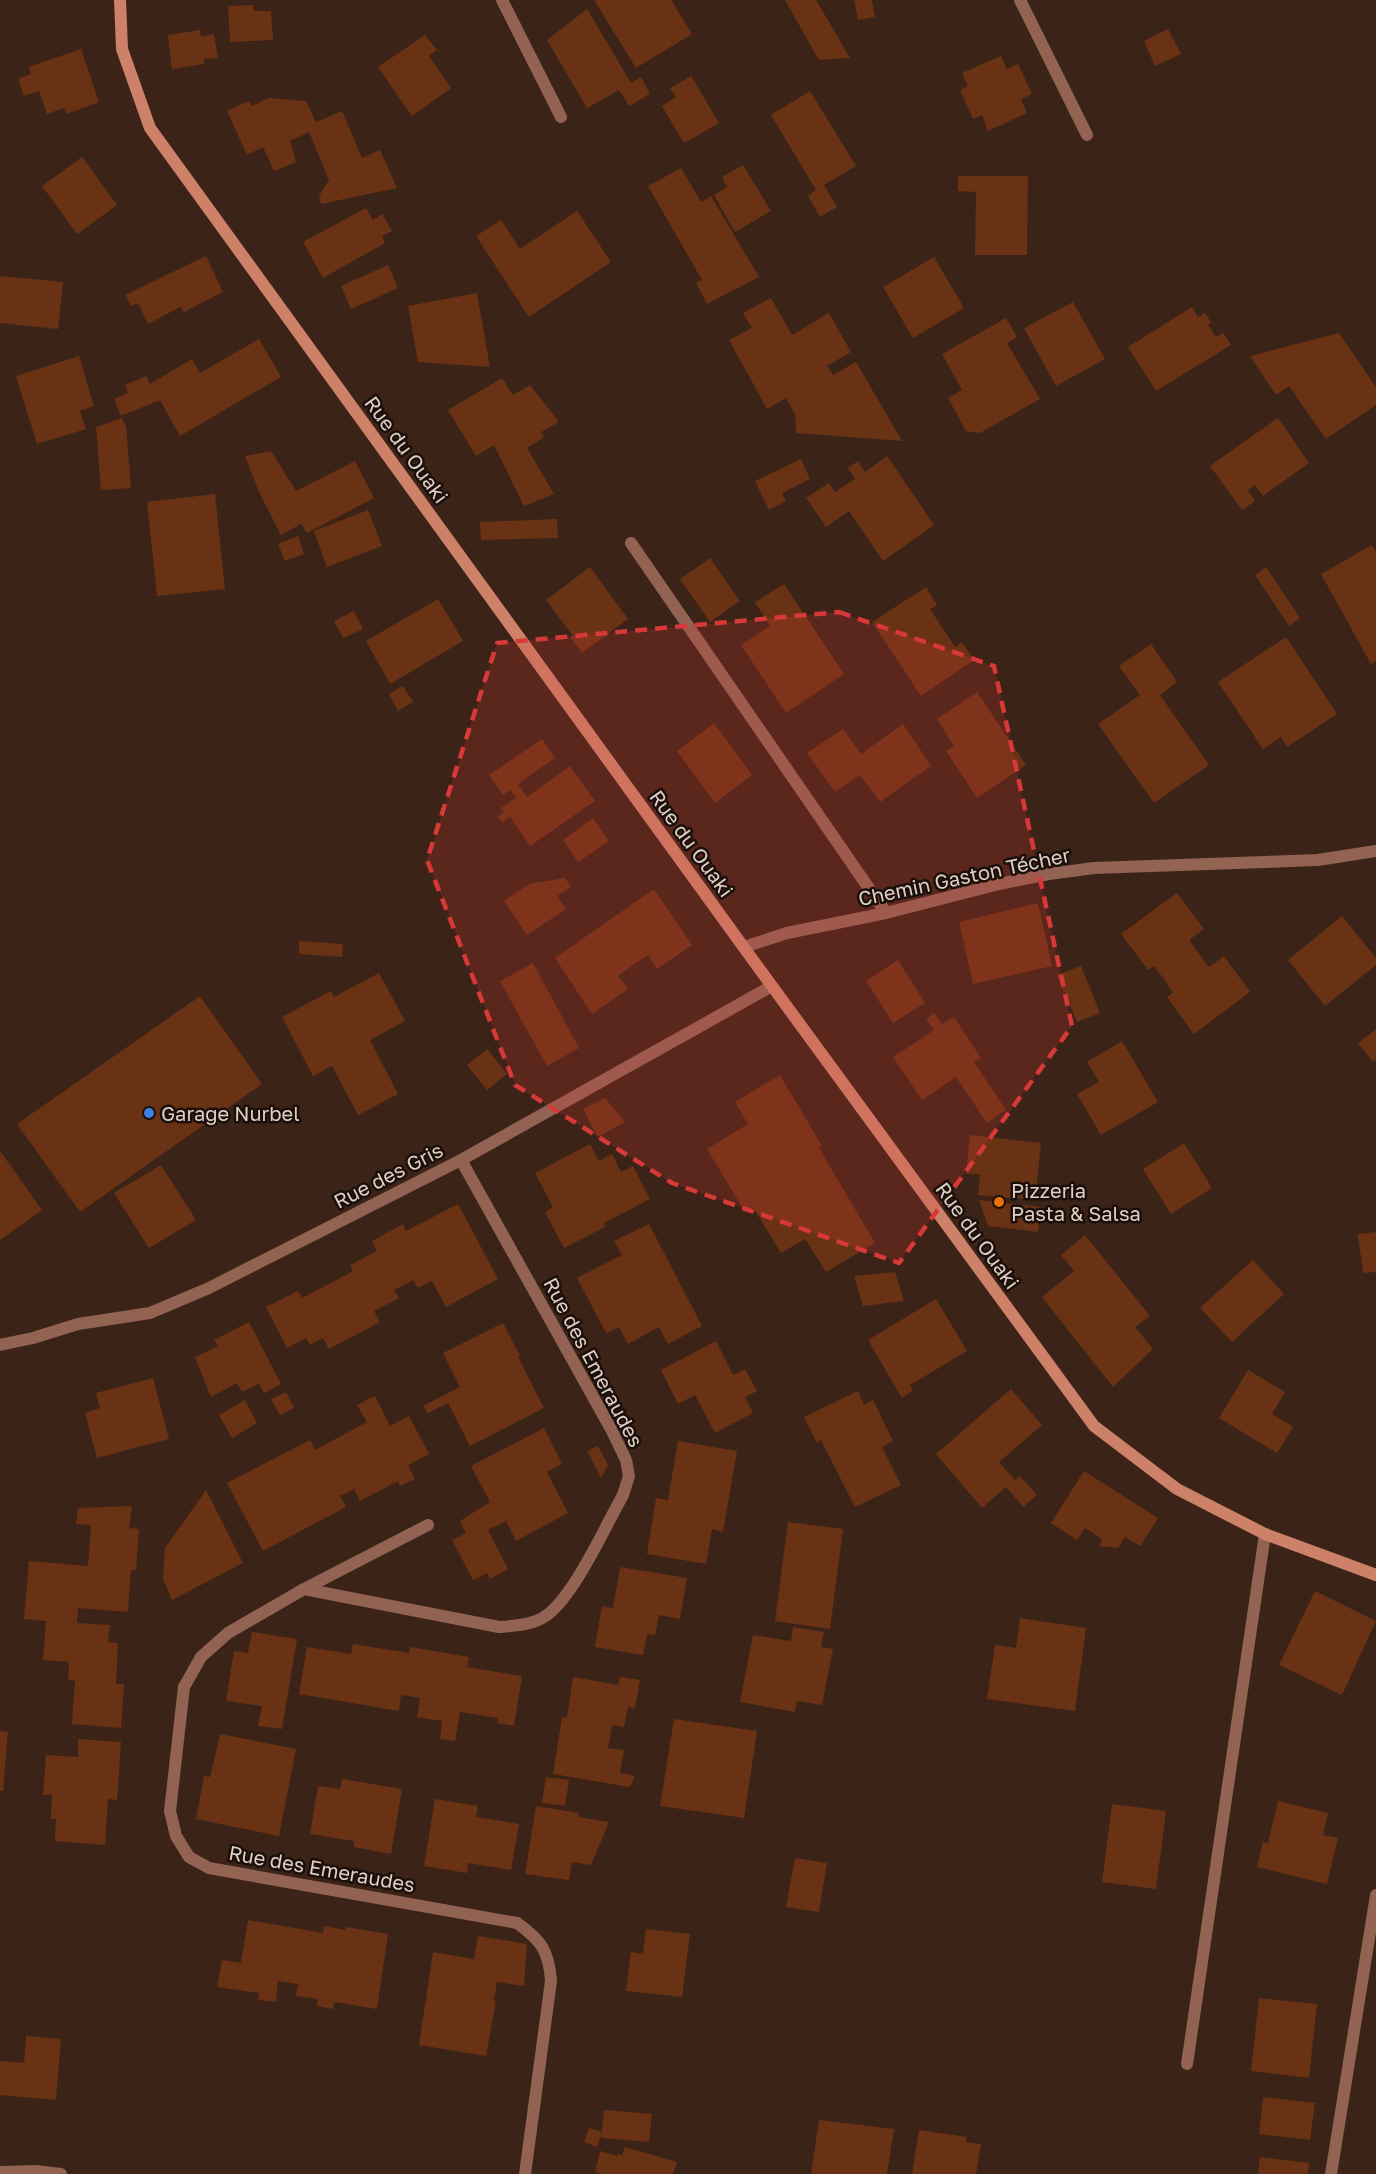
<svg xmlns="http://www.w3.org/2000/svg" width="1376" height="2174" font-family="'Golos Text',sans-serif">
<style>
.building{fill:#693215}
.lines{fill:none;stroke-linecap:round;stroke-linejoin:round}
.lane{stroke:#926253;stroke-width:12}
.street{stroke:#926253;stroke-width:12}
.secondary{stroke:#cd8168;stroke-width:12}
.marked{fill:#d73938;fill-opacity:0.2;stroke:#d73938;stroke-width:4.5;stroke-dasharray:12 8;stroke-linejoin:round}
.shop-dot{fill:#3f7fe0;stroke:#1b0f0a;stroke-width:2}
.food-dot{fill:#e8710a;stroke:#1b0f0a;stroke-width:2}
.labels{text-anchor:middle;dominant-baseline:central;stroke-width:5;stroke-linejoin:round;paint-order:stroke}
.street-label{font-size:20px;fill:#e0cfc7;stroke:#1b0f0a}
.poi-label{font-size:20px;fill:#e0cfc7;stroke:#1b0f0a;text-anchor:start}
</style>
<rect width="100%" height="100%" fill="#3c2317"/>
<g class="building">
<polygon points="594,0 671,0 692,34 636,68"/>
<polygon points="785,0 816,0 850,58 819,60"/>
<polygon points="854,0 872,0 875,17 858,20"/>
<polygon points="253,5 254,11 271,11 273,40 230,42 228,6"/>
<polygon points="587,9 631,83 641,77 650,94 629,106 619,90 587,108 547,40"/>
<polygon points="1168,29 1181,54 1155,66 1144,41"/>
<polygon points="200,30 201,37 214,34 218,58 204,59 204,64 172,69 168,35"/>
<polygon points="425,35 437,50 429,56 451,88 412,116 378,67"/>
<polygon points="81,49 99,102 67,114 64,108 47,114 39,91 24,96 18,79 31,74 29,67"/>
<polygon points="1001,56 1007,69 1018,64 1032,94 1021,99 1027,113 988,131 982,115 973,119 960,90 968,86 962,73"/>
<polygon points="691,76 719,123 684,143 662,106 676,97 670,88"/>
<polygon points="810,91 856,166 824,185 837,207 820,217 808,196 816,190 771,115"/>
<polygon points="269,98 306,101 316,122 342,111 362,158 380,150 397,188 321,204 319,196 329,180 309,132 290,141 296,162 274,171 263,147 247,155 227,111 249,101 252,106"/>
<polygon points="82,157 117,205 77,234 42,186"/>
<polygon points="743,165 771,211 735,232 714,195 727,187 722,177"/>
<polygon points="681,168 701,202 711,196 759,277 707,304 696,283 702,280 648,186"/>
<polygon points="958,176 1028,176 1027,255 975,255 976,192 958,191"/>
<polygon points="366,208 373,220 382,214 392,231 382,236 385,243 323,278 303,242"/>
<polygon points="577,211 611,262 529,317 476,236 501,220 520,249"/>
<polygon points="206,256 223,292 184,312 180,307 148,324 138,303 131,306 125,295"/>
<polygon points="934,257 964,308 913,338 883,287"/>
<polygon points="388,265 398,288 351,309 341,286"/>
<polygon points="0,276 63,282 58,329 0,323"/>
<polygon points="477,293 490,367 418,362 408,306"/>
<polygon points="771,298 792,335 829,313 851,352 827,366 833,375 856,362 902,441 796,433 795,414 786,398 767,409 729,340 752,328 743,313"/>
<polygon points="1073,302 1105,359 1056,386 1024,328"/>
<polygon points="1192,307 1198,317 1205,313 1211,322 1208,325 1216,337 1223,333 1231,345 1156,391 1128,347"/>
<polygon points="1006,318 1017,337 1007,343 1040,399 980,433 966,431 948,398 962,390 942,354"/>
<polygon points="1339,333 1376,387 1376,405 1326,439 1289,386 1276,395 1250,356"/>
<polygon points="259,339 281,377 180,436 160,400 121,416 114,399 128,393 125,385 146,376 150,384 192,359 200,373"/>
<polygon points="79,356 94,406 80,411 86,429 37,444 16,376"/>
<polygon points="502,378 513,395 530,385 559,422 541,432 544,437 527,448 554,494 524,506 494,445 476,456 448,410"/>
<polygon points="122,418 126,427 131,488 101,490 96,427"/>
<polygon points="1278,418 1309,463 1263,496 1255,485 1248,490 1255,501 1242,510 1210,466"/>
<polygon points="271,451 296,491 355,461 374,498 307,533 301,524 281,535 259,492 245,456"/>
<polygon points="887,456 934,525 883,561 849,511 826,527 806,498 829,483 835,492 855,479 848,468 858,461 865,472"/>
<polygon points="801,459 810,479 782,493 786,501 769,510 755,481"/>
<polygon points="215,494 225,589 157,596 147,502"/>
<polygon points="368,510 382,546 327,567 314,531"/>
<polygon points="557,519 558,538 481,540 480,522"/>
<polygon points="298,536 304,554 285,561 278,544"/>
<polygon points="1372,545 1376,552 1376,661 1371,664 1321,574"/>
<polygon points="710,558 740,601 710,622 680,579"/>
<polygon points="590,567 628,619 582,653 570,637 573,636 546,600"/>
<polygon points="1266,567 1300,618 1289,626 1255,575"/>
<polygon points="784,584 844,674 786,713 741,645 770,626 755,602"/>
<polygon points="926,587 937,605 930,609 955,647 962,642 974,660 921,696 872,622"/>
<polygon points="438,599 463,641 390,684 366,641"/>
<polygon points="354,611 363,629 343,638 334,621"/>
<polygon points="1286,637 1337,714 1287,747 1281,737 1263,749 1218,682"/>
<polygon points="1151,644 1177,682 1160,695 1209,765 1154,803 1098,724 1140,695 1119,666"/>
<polygon points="403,686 413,702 398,711 389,694"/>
<polygon points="977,692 1026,765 977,798 946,751 954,746 937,719"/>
<polygon points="714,723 752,775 715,803 677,751"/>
<polygon points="903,724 931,766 880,802 860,775 835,792 807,753 843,729 861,754"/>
<polygon points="542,739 555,758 518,784 527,797 570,766 595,801 530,846 510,817 502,822 498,817 504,812 501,808 516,798 510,790 503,795 489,775"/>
<polygon points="593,818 609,841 578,862 563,840"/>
<polygon points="565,878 571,887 557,896 566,909 527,935 504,901 529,884"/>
<polygon points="654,889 692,945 657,969 648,955 633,965 618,976 628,989 592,1014 555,958"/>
<polygon points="1177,893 1204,929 1189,940 1209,967 1224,956 1250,992 1194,1034 1167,997 1173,993 1164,979 1154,966 1148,970 1121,934"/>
<polygon points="1038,903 1052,966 973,984 959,922"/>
<polygon points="1342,916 1376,958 1376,965 1325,1006 1288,960"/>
<polygon points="299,941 343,944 342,957 299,954"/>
<polygon points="898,960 925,1003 893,1023 866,981"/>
<polygon points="533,963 579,1048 547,1066 500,981"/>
<polygon points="1081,966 1100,1013 1077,1022 1057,975"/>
<polygon points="379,973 405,1021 370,1040 398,1094 358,1115 332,1066 313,1076 282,1017 331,991 334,997"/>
<polygon points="200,996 262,1084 80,1212 17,1124"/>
<polygon points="934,1013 942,1024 954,1017 981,1058 974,1062 1006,1110 987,1123 956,1077 922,1100 893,1057 934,1030 926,1019"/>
<polygon points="1376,1029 1376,1060 1373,1062 1358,1043"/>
<polygon points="1122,1041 1158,1102 1101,1135 1077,1094 1099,1082 1087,1062"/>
<polygon points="487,1049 507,1074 487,1090 467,1065"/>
<polygon points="780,1075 822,1146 819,1148 875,1243 826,1272 805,1239 781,1253 753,1207 745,1212 707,1149 748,1124 735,1102"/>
<polygon points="605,1098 625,1122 598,1137 583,1109"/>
<polygon points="970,1135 1041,1143 1035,1200 978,1195 980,1174 966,1174"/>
<polygon points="1184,1143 1212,1188 1171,1214 1143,1169"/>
<polygon points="590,1144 599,1161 612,1154 621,1172 633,1166 650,1199 604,1223 605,1227 564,1248 545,1212 553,1207 535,1173"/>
<polygon points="0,1151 42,1210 0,1240"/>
<polygon points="161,1165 196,1220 149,1248 114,1193"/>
<polygon points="979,1200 1041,1207 1038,1232 988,1226"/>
<polygon points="458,1204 498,1279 446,1307 432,1281 418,1288 413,1280 394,1290 399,1298 374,1311 380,1322 329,1349 323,1338 310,1345 306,1338 287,1348 266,1307 298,1291 302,1298 344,1276 353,1271 350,1265 377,1251 372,1241 403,1224 406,1231"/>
<polygon points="649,1224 702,1326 668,1344 659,1327 628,1344 619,1327 606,1333 577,1278 622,1255 614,1241"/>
<polygon points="1376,1232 1376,1272 1363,1273 1358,1234"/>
<polygon points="1085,1235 1150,1316 1135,1327 1153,1349 1113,1387 1042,1297 1074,1271 1061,1255"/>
<polygon points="1253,1260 1284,1294 1232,1342 1200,1308"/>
<polygon points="895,1272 904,1301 863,1306 854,1276"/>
<polygon points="936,1299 967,1351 910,1385 913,1390 902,1398 868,1340"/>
<polygon points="249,1322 281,1384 264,1393 259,1384 242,1392 237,1383 211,1397 195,1357 218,1346 214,1340"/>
<polygon points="503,1323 520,1356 518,1357 544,1408 470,1446 448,1403 428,1413 423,1406 460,1387 443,1353"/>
<polygon points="716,1341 733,1375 745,1369 757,1391 745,1397 753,1413 715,1433 695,1395 678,1404 661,1370"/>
<polygon points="1248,1370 1285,1392 1272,1414 1293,1427 1277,1453 1219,1418"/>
<polygon points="153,1378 169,1439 97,1458 85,1413 100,1408 96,1393"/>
<polygon points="1011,1389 1042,1425 999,1462 1015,1480 1020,1476 1037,1495 1023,1507 1006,1487 982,1508 936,1454"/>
<polygon points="858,1391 864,1405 873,1400 893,1441 882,1447 901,1485 855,1507 821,1440 817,1443 804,1417"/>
<polygon points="286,1392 294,1408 280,1415 271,1399"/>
<polygon points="375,1396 390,1426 409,1416 429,1454 408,1465 415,1479 400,1486 398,1481 360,1501 354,1489 340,1496 346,1507 263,1551 227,1483 310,1440 315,1450 367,1422 357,1405"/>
<polygon points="245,1400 257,1423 232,1438 219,1415"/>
<polygon points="544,1428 562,1464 547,1472 568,1513 516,1541 506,1521 488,1530 508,1569 490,1579 487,1573 473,1580 452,1540 466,1533 460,1521 490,1502 471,1466"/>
<polygon points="678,1441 737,1451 723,1532 712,1529 706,1564 647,1554 656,1498 668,1500"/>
<polygon points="598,1446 608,1465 601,1478 587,1451"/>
<polygon points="1084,1471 1158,1518 1140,1546 1125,1537 1118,1548 1099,1546 1102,1539 1085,1528 1077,1540 1051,1523"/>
<polygon points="206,1490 243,1563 172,1600 163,1579 165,1548"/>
<polygon points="132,1506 129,1528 139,1529 136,1570 131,1570 128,1612 78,1608 77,1623 110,1625 108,1642 118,1643 116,1684 124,1684 121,1728 72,1724 75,1681 68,1680 69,1662 43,1660 46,1621 24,1619 29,1561 88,1566 91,1525 76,1524 78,1508"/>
<polygon points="788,1522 843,1529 830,1629 775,1621"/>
<polygon points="620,1567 687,1578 680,1619 659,1615 655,1635 647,1634 643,1655 595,1647 602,1606 613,1608"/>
<polygon points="1315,1591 1376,1621 1342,1695 1279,1665"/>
<polygon points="1020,1618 1086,1628 1075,1711 987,1699 995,1645 1016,1648"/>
<polygon points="793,1627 824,1632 821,1647 833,1649 822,1705 797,1701 795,1712 740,1702 753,1635 791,1641"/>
<polygon points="252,1632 297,1639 282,1729 258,1726 262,1706 226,1701 234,1651 248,1653"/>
<polygon points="353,1644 409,1653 410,1647 469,1657 467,1667 522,1676 514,1726 497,1723 498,1718 460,1712 455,1741 440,1739 442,1721 417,1717 420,1698 401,1695 399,1711 299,1694 307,1647 351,1654"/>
<polygon points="573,1677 618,1685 620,1677 640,1680 635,1708 628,1707 624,1727 612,1725 608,1748 624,1750 620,1773 635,1776 630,1787 553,1774 562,1717 567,1718"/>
<polygon points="674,1719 757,1731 744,1818 660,1806"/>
<polygon points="0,1731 8,1732 3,1791 0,1791"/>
<polygon points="220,1734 296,1749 279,1836 196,1819 204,1776 210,1777"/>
<polygon points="78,1739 121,1742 117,1800 108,1799 105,1845 55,1841 56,1819 51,1819 52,1795 43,1795 46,1755 78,1757"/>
<polygon points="546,1777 569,1780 565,1806 542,1803"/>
<polygon points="342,1779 402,1789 391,1854 354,1847 354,1841 310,1834 318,1786 340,1789"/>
<polygon points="435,1799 478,1806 476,1817 519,1824 511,1870 468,1863 467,1873 424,1866"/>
<polygon points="1278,1801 1328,1813 1323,1835 1338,1838 1327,1884 1257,1867 1263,1842 1268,1843"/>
<polygon points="1112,1804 1166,1811 1156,1889 1102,1882"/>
<polygon points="536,1806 579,1813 578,1817 609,1822 591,1865 572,1862 569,1880 525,1874"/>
<polygon points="795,1858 827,1863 819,1912 786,1907"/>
<polygon points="248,1920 323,1933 324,1926 345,1930 346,1927 388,1934 377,2009 334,2002 333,2009 317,2006 318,1999 296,1996 298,1984 278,1981 276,2002 258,2000 259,1993 217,1987 222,1960 241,1963"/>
<polygon points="646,1929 690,1934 682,1997 626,1991 631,1952 643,1954"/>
<polygon points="478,1936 527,1944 524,1986 497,1982 494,2000 496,2001 486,2056 419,2045 433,1952 474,1959"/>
<polygon points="1259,1998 1317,2004 1309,2078 1251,2071"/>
<polygon points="26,2036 61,2039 56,2100 0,2095 0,2061 24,2063"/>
<polygon points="1263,2097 1315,2103 1310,2140 1259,2134"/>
<polygon points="604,2110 652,2114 649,2142 601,2138"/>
<polygon points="819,2120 894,2129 887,2174 811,2174"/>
<polygon points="589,2128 602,2132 597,2147 584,2142"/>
<polygon points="919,2130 967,2137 966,2142 981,2144 976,2174 912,2174"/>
<polygon points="625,2147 677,2162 673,2174 603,2174 595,2172 600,2151 617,2156 618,2154 622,2155"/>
<polygon points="1260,2157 1309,2163 1308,2174 1258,2174"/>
</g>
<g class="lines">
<g class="lane">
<polyline points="631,543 886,913"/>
<polyline points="744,947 787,933 886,913 999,884 1049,874 1094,868 1318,860 1376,851"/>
</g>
<g class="street">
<polyline points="502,0 561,117"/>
<polyline points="1020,0 1087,135"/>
<polyline points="0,1345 33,1338 78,1324 150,1313 209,1288 461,1160 772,986"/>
<path d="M428 1525 304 1589 228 1633 201 1657 184 1687 170 1811 176 1836 189 1857 209 1868 517 1923C541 1940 549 1951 551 1981L525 2174"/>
<path d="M304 1589 499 1627C514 1626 534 1625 547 1615 575 1594 605 1527 623 1495L629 1476 626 1460 611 1429 461 1160"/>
<polyline points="1187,2064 1265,1534"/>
<polyline points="0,2172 36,2171 61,2174"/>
<polyline points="1331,2174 1376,1895"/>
</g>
<polyline class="secondary" points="120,0 122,49 150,128 758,967 1094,1426 1177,1489 1265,1534 1376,1575"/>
</g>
<path class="marked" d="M839 612 994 666 1072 1026 899 1263 672 1183 515 1085 427 860 497 643Z"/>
<circle class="shop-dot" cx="149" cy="1113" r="6"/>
<circle class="food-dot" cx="999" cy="1202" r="6"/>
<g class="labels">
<g class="street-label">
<text transform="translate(407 449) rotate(54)">Rue du Ouaki</text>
<text transform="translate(692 843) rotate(54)">Rue du Ouaki</text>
<text transform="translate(964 876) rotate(-12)">Chemin Gaston Técher</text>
<text transform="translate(388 1175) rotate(-27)">Rue des Gris</text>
<text transform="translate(978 1235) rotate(54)">Rue du Ouaki</text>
<text transform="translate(594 1362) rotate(62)">Rue des Emeraudes</text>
<text transform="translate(322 1868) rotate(10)">Rue des Emeraudes</text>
</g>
<g class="poi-label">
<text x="161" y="1113">Garage Nurbel</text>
<text x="1011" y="1190">Pizzeria<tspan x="1011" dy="23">Pasta &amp; Salsa</tspan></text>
</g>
</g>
</svg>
